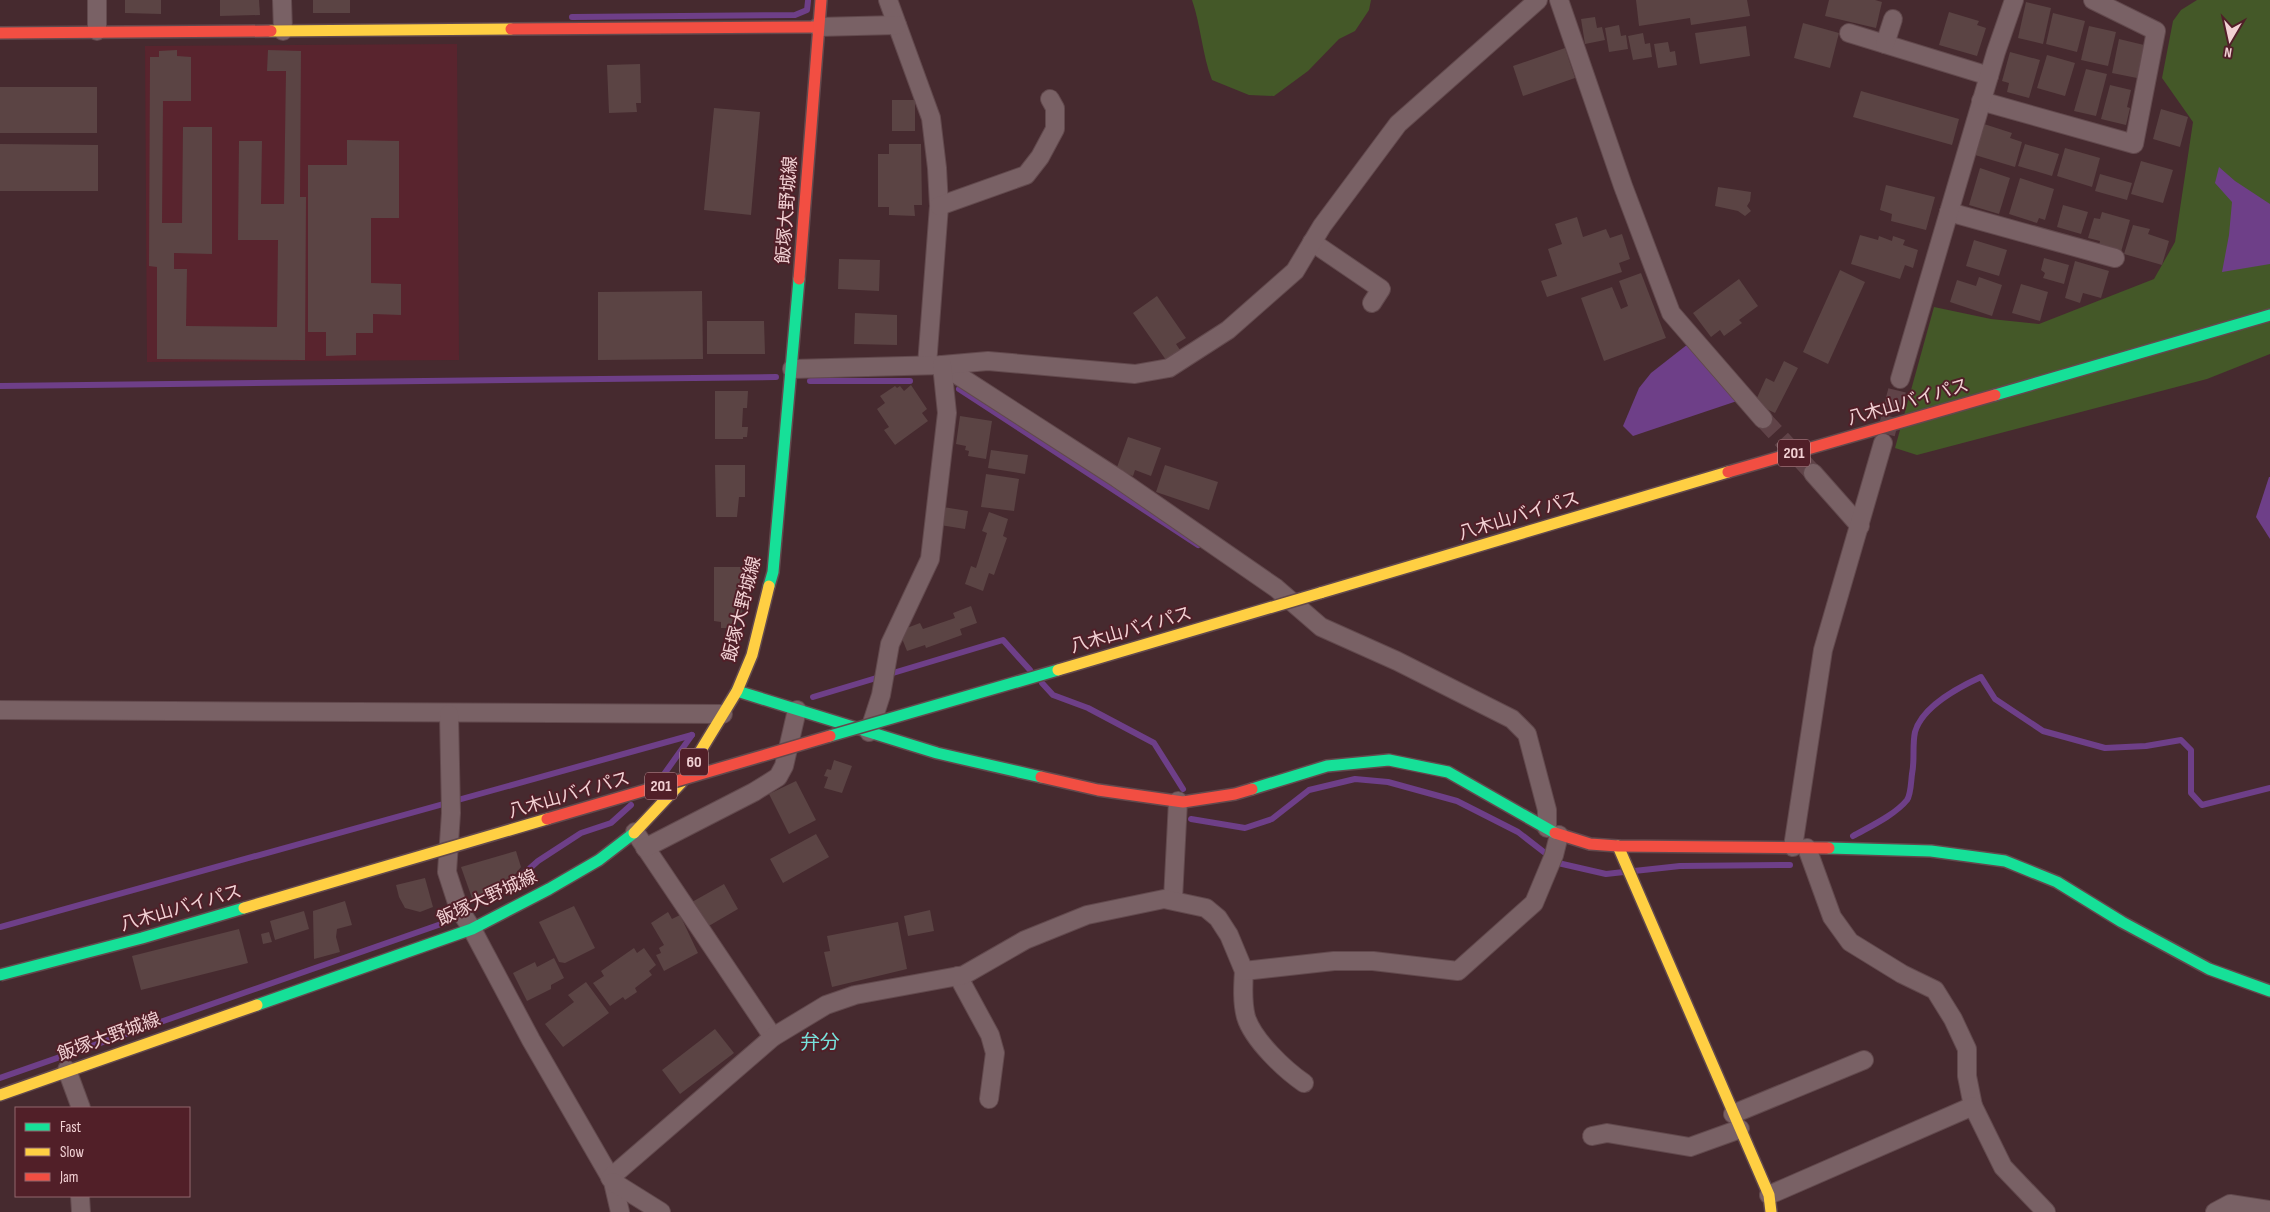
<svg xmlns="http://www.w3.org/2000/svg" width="2270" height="1212" font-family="'Sofia Sans Condensed','Noto Sans JP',sans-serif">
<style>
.built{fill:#59242e}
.green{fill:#445828}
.water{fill:#6e3f88}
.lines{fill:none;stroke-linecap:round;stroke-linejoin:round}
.stream{stroke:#6e3f88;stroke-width:6}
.building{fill:#5b4444}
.street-tunnel{stroke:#604348;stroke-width:18;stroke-dasharray:18 9;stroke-linecap:butt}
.street-casing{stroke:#62494d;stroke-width:20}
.fast-casing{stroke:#62494d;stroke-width:14}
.slow-casing{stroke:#62494d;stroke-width:14}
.jam-casing{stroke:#62494d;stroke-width:14}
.street{stroke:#796165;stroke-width:18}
.fast{stroke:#16e098;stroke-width:11}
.slow{stroke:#ffcf43;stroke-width:11}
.jam{stroke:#f24e42;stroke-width:11}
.fast-bridge-casing{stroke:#62494d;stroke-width:14;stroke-linecap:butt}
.slow-bridge-casing{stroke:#62494d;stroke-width:14;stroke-linecap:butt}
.jam-bridge-casing{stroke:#62494d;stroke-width:14;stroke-linecap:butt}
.fast-bridge{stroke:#16e098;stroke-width:11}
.slow-bridge{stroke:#ffcf43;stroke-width:11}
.jam-bridge{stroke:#f24e42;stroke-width:11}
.labels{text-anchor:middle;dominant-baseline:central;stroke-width:4;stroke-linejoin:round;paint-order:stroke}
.shield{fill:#511f28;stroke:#c29ca0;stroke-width:1}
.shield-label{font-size:16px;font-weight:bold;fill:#f2d1d4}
.street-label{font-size:18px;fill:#f2d1d4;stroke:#511f28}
.quarter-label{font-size:20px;fill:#76e1db;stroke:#511f28}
</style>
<rect width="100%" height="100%" fill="#462a2f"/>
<polygon class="built" points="457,44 459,360 147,362 145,46"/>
<g class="green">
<path d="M1192 0H1371L1369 10 1355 31 1339 39 1308 71 1274 96 1249 95 1212 80C1202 54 1201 26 1192 0Z"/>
<polygon points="2197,0 2270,0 2270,354 2207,379 1917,455 1895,448 1934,307 1991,319 2039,324 2154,279 2175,242 2193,122 2162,78 2173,21 2181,10"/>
</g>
<g class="water">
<polygon points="2219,167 2235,181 2270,204 2270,264 2222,272 2229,235 2232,202 2215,183"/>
<polygon points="1688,344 1740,400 1633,436 1623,426 1639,388 1651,373"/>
<polygon points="2269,477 2270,477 2270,539 2256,517"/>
</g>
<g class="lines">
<g class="stream">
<polyline points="572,17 795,15 807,10 808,1"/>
<polyline points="810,381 910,381"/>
<polyline points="0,386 776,377"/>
<polyline points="959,389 1198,545"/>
<polyline points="1042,683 1053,695 1088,708 1154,743 1183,789"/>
<polyline points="813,697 1003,640 1030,670"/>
<polyline points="662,777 692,735"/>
<polyline points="1191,819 1245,828 1272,819 1309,790 1355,779 1388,782 1457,801 1518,832 1558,863 1606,874 1624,872"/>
<path d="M1853 836C1869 827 1895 815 1907 800 1911 794 1911 781 1912 774 1915 760 1912 746 1915 732 1922 707 1959 687 1981 677L1995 699 2043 731 2105 748 2146 746 2181 740 2191 750V793L2202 805 2270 788"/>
<polyline points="1634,871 1680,866 1790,865"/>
<polyline points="509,887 538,861 581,833 611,823 631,805"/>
<polyline points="0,927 692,735"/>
<polyline points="0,1078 444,923"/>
</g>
</g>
<g class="building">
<polygon points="125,0 161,0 161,14 125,13"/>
<polygon points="220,0 259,0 260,15 220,16"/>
<rect x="313" y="0" width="37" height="13"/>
<polygon points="1636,0 1747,0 1750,16 1691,25 1690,18 1639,26"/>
<polygon points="1829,0 1875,0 1882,2 1876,28 1825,16"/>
<polygon points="2026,2 2051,8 2043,44 2018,38"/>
<polygon points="1949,12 1979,21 1977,25 1986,28 1977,56 1939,45"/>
<polygon points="2053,13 2085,21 2077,52 2046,44"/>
<polygon points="1595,17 1597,28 1602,27 1605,40 1585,44 1581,19"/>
<polygon points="1803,23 1839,33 1830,68 1794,58"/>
<polygon points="1619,25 1621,36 1626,35 1628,49 1609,52 1605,28"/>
<polygon points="1746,26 1750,56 1700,64 1695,33"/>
<polygon points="2089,26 2116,32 2108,66 2081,60"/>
<polygon points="1643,33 1645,44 1650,43 1652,57 1633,60 1628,36"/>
<polygon points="2119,39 2144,45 2137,78 2112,73"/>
<polygon points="1668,42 1670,52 1675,51 1677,65 1658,68 1654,44"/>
<polygon points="1565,48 1575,78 1523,96 1513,66"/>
<polygon points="177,50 177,56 191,57 191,101 163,101 162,223 182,223 183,127 212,127 212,254 174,253 174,269 187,269 186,326 277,327 278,240 238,240 239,141 262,141 261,204 284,204 286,71 267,71 268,50 301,51 300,197 306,197 305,360 157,359 157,267 149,266 150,57 159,57 159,51"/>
<polygon points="2010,52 2040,60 2029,98 2007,92 2009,83 2002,81"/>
<polygon points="2047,55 2075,63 2065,96 2037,88"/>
<polygon points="640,64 641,103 636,103 637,112 609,113 607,65"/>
<polygon points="2086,69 2107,74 2096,116 2074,111"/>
<polygon points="2110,85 2131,90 2127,107 2130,108 2126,125 2101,119"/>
<rect x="0" y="87" width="97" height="46"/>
<polygon points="1861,91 1959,119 1952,145 1853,117"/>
<rect x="892" y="100" width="23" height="31"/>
<polygon points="714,108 760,112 751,215 704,210"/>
<polygon points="2161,109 2188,117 2180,147 2153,139"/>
<polygon points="1984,124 2012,133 2010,138 2022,142 2015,167 1975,155"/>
<polygon points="347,140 399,141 399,218 371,218 371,283 401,284 401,315 373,314 373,333 356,333 356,355 326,356 326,332 308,332 308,165 347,165"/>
<polygon points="0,144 98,145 98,191 0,191"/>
<polygon points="889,144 921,144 922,205 914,205 915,216 889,215 889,207 878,207 878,154 889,154"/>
<polygon points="2025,144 2059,154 2052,176 2018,166"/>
<polygon points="2065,148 2100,158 2092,187 2057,176"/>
<polygon points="2141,161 2173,170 2163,203 2131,194"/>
<polygon points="1980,168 2010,178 1999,214 1969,205"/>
<polygon points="2100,174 2132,183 2127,200 2095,191"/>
<polygon points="2020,178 2054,189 2045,220 2039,218 2037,223 2009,214"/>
<polygon points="1886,185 1935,197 1926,230 1891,221 1892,214 1880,210"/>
<polygon points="1718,187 1751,192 1750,201 1747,206 1751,211 1745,216 1738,211 1715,206"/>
<polygon points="2063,205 2088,212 2081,234 2057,227"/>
<polygon points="2102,212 2130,220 2121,252 2099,246 2100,241 2088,238 2094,218 2100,219"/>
<polygon points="1577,217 1583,237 1606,229 1610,238 1622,234 1630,259 1619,263 1622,272 1547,297 1541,281 1557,276 1548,249 1562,244 1555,224"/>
<polygon points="2133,225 2150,229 2148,234 2169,241 2162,265 2124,254"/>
<polygon points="1860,235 1878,240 1879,236 1892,241 1893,236 1905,240 1903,245 1918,250 1913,268 1905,265 1900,279 1851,264"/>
<polygon points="1974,240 2007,250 1999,276 1966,266"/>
<polygon points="2044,258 2069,265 2064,284 2043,278 2045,273 2041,270"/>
<polygon points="839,259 880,260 879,291 838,289"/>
<polygon points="2075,261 2109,271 2101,298 2083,293 2080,303 2065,298"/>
<polygon points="1840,270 1865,282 1828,364 1803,352"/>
<polygon points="1641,273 1666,338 1604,361 1581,298 1612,287 1621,309 1628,306 1619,281"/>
<polygon points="1979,277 2002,285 1992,316 1950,302 1957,280 1976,286"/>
<polygon points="1739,279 1758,306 1739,320 1742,323 1724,336 1720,330 1711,337 1693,313"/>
<polygon points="2021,284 2048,292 2040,321 2012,313"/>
<polygon points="702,291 703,359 598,360 598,292"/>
<polygon points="1157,296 1186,338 1176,344 1180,350 1166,360 1133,313"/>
<polygon points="855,313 897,315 897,345 854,344"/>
<polygon points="707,321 764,321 765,354 707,354"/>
<polygon points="1784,361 1798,368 1775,413 1760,406 1762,403 1756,400 1766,378 1774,382"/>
<polygon points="911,385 927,409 922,413 928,421 895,445 884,430 889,427 877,409 885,403 880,396 895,386 897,388 900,386 904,391"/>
<polygon points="715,391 748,391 747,408 743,408 742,427 748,427 747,437 743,437 743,439 715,439"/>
<polygon points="960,416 992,421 986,459 968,456 969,451 965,450 966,446 956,444"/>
<polygon points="1128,437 1161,448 1151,476 1135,470 1133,476 1116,470"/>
<polygon points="991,450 1028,455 1025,474 988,468"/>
<polygon points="715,465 745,465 745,497 739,497 737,517 716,517"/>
<polygon points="1165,465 1218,482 1209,510 1156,492"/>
<polygon points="986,474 1019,479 1014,511 981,507"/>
<polygon points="943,507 968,511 965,529 940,525"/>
<polygon points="989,512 1008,519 1003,536 1007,538 994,575 989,573 983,591 965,584 971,566 976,568 987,533 982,531"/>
<polygon points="714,567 743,567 742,620 736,620 736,628 721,628 721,622 714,621"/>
<polygon points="971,606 977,623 960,629 962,635 926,648 925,645 907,651 899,631 920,623 923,629 955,618 953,613"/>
<polygon points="834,760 852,766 842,793 824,788 828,777 824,776 827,769 831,770"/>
<polygon points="796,781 816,820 789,834 769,794"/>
<polygon points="816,834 829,857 783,883 770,859"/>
<polygon points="516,851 521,867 508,883 490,895 473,901 461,867"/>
<polygon points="425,878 433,907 420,912 405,908 399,897 396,885"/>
<polygon points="724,884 738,909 707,927 692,902"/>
<polygon points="345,901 352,925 337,929 336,937 340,952 314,959 313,911"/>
<polygon points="574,906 595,948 565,963 559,962 539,922"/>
<polygon points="930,910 934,931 908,936 904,916"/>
<polygon points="304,911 309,929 275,940 270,921"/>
<polygon points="668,912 672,919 680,915 698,953 664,971 656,955 661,953 659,948 664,945 651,923"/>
<polygon points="898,922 907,969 832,987 824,952 830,951 827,936"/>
<polygon points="239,929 248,963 141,990 132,956"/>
<polygon points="269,932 272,942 263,944 261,934"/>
<polygon points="634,948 637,953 644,948 656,965 649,971 652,975 635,988 637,992 625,1000 623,997 610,1006 593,983 604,976 601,971"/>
<polygon points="554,958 564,978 551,985 551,989 527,1001 513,973 535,962 537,967"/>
<polygon points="586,982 609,1013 563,1047 545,1024 574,1002 568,995"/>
<polygon points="715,1029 734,1053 680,1094 662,1070"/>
</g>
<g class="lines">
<g class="street-tunnel">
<polyline points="1763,419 1813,473"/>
<polyline points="1886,434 1900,379"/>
</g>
<defs>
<g id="street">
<polyline points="97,0 97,31"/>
<polyline points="282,0 283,31"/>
<polyline points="888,0 931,118 937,168 939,206 927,365"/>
<polyline points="1559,0 1623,186 1671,313 1763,419"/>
<polyline points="818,27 897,25"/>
<polyline points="1849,33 1989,76"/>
<polyline points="1885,44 1893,19"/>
<polyline points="1981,101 2134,144 2156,31 2093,0"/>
<polyline points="939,206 1026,175 1040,157 1055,129 1055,108 1050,99"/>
<polyline points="1949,212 2115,258"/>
<polyline points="1312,242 1381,289 1372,303"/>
<polyline points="942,365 1117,478 1276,588 1321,627 1397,661 1512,719 1527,734 1547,810 1547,828"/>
<polyline points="792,369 942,365 988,361 1135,374 1169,368 1228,330 1295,271 1322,226 1398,124 1538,0"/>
<polyline points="1900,379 1996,52 2014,0"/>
<polyline points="1813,473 1860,526"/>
<polyline points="0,710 723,714"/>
<polyline points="449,714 451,813 447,872 459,909 472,929 531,1040 613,1182 620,1212"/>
<polyline points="869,732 881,695 890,644 930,559 947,413 942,365"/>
<polyline points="635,832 773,1037"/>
<polyline points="1793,847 1823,650 1883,443"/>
<polyline points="645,848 754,792 778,777 784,766 797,710"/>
<polyline points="1807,848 1832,917 1850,942 1902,974 1935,990 1953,1019 1967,1049 1967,1076 1973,1106"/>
<polyline points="1173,899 1178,801"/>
<path d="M1244 971C1243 986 1242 1002 1246 1017 1253 1040 1285 1070 1304 1083"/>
<polyline points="958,976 990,1035 995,1053 989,1099"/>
<polyline points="67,1070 81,1108"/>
<polyline points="1733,1114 1864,1060"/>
<polyline points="1592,1136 1607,1133 1690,1147 1740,1129"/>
<polyline points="610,1178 773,1037 826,1005 855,995 964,975 1025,940 1087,915 1164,899 1206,908 1218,918 1229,935 1244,971 1334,961 1373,961 1458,971 1534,903 1554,855 1559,835"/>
<polyline points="613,1182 661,1212"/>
<polyline points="1769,1195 1973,1106 2003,1167 2046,1212"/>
<polyline points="80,1196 81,1212"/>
<polyline points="2215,1212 2230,1204 2270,1210"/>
</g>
<g id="fast">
<polyline points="1995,395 2270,315"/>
<polyline points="769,586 773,572 799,279"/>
<polyline points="737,691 937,753 1041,777"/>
<polyline points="1252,789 1327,766 1389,760 1448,772 1555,833"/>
<polyline points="1829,848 1931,851 2005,861 2057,882 2122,922 2209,969 2270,991"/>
<polyline points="257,1005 472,929 549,889 599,860 634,833"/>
</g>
<g id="slow">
<polyline points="271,31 511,29"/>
<polyline points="1320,593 1728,472"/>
<polyline points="634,833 681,783 737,691 752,655 769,586"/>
<polyline points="1618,846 1769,1195 1771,1212"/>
<polyline points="0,1095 257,1005"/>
</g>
<g id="jam">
<polyline points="511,29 818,27"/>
<polyline points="0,33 271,31"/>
<polyline points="799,279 821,0"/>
<polyline points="1728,472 1995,395"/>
<polyline points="1041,777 1098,790 1183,802 1235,794 1252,789"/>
<polyline points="1555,833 1590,844 1618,846 1829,848"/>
</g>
</defs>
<use href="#street" class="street-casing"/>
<use href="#fast" class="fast-casing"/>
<use href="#slow" class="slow-casing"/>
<use href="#jam" class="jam-casing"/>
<use href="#street" class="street"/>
<use href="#fast" class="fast"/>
<use href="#slow" class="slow"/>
<use href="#jam" class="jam"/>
<defs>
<g id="fast-bridge">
<polyline points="830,736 1058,670"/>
<polyline points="0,975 142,938 244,908"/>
</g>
<g id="slow-bridge">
<polyline points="1058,670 1320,593"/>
<polyline points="244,908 547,819"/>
</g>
<polyline id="jam-bridge" points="547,819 830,736"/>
</defs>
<use href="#fast-bridge" class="fast-bridge-casing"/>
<use href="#slow-bridge" class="slow-bridge-casing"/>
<use href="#jam-bridge" class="jam-bridge-casing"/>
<use href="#fast-bridge" class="fast-bridge"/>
<use href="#slow-bridge" class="slow-bridge"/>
<use href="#jam-bridge" class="jam-bridge"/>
</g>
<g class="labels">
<g class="shield">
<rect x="1778" y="439.5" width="32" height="27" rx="4"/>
<rect x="680" y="748.5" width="28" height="27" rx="4"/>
<rect x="645" y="772.5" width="32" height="27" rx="4"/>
</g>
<g class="shield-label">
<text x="1794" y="453">201</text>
<text x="694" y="762">60</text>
<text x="661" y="786">201</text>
</g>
<g class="street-label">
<text transform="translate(787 210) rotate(-86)">飯塚大野城線</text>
<text transform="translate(1908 402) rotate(-16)">八木山バイパス</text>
<text transform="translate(1519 516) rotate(-17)">八木山バイパス</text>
<text transform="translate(742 609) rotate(-76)">飯塚大野城線</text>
<text transform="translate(1131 630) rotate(-16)">八木山バイパス</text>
<text transform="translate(569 795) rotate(-16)">八木山バイパス</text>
<text transform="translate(487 898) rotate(-25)">飯塚大野城線</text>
<text transform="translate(181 908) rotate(-16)">八木山バイパス</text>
<text transform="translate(109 1037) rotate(-20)">飯塚大野城線</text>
</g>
<g class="quarter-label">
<text x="820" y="1043">弁分</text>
</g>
</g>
<rect x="15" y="1107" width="175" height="90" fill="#511f28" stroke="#91666d"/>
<rect x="25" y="1123" width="25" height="8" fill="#16e098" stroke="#91666d"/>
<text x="60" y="1132" font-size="15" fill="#f2d1d4">Fast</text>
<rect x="25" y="1148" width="25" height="8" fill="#ffcf43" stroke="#91666d"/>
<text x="60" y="1157" font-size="15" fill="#f2d1d4">Slow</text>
<rect x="25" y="1173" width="25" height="8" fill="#f24e42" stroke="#91666d"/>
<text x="60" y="1182" font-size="15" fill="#f2d1d4">Jam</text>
<g transform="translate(2230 40) rotate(189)" stroke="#511f28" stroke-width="4" paint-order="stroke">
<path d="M0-4L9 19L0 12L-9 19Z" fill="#f2d1d4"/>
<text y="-8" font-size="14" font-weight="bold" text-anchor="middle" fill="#f2d1d4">N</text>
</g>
</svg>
